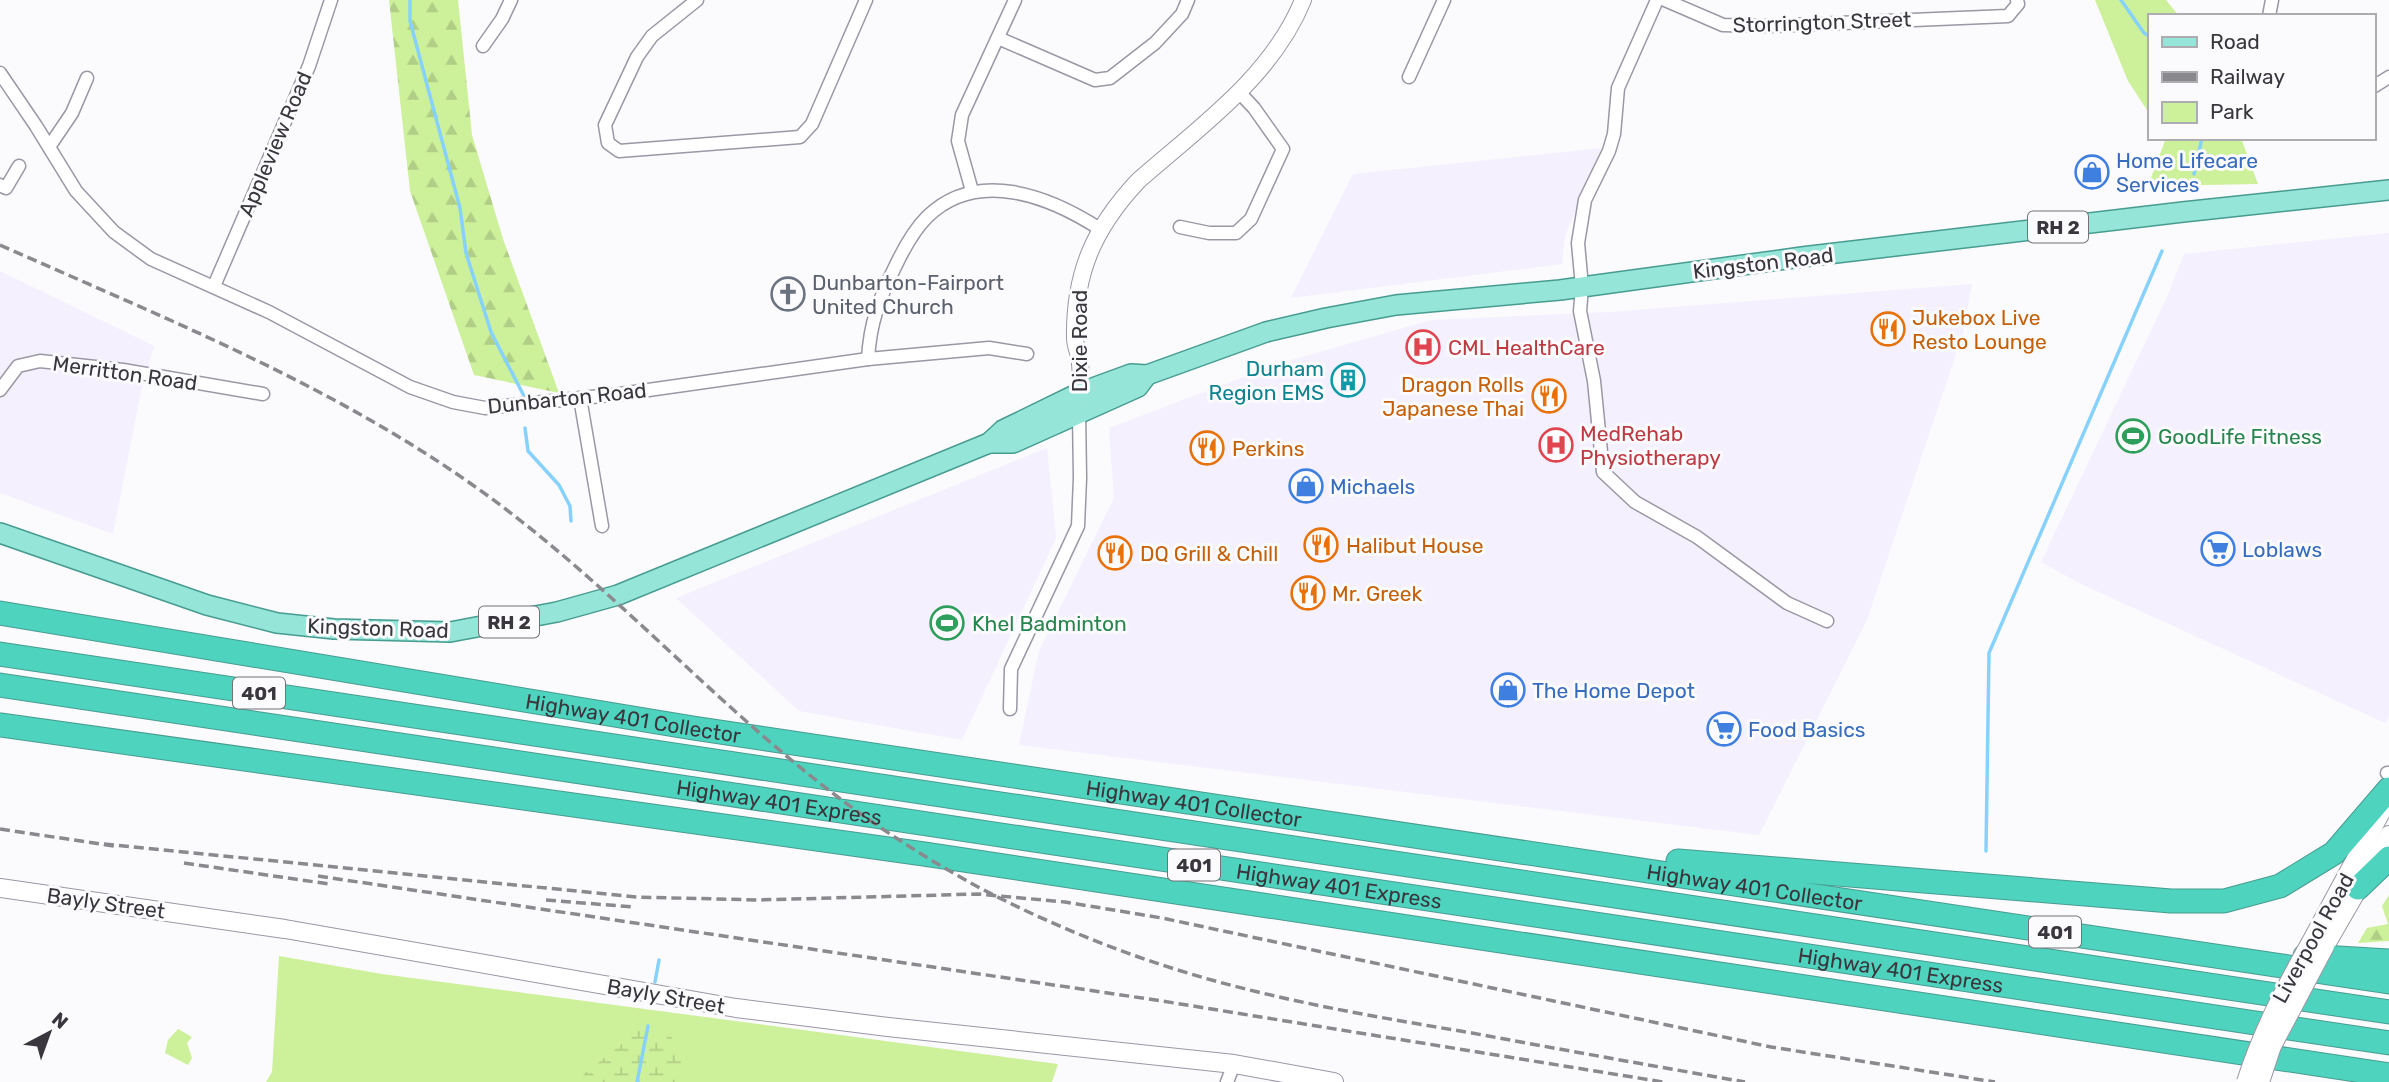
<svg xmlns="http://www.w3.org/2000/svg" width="2389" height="1082" font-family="Rubik,sans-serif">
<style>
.built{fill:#f4f0fe}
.green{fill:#cdf09a}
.forest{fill:url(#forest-firs)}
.wetland{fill:url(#wetland-marsh)}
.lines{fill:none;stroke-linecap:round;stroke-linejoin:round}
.stream{stroke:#86d2fc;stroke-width:3.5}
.minor-casing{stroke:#9b97a5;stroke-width:15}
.tertiary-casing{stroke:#9b97a5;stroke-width:18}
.secondary-casing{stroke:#9b97a5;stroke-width:20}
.primary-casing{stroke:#479c91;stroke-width:22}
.motorway-casing{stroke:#479c91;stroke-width:25}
.minor{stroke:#fff;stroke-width:12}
.tertiary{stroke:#fff;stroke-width:16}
.secondary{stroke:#fff;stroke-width:18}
.primary{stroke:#95e5d8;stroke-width:19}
.motorway{stroke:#4ed3be;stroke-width:23}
.rail{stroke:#8a898d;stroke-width:3.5;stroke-dasharray:10 5;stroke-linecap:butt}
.secondary-bridge-casing{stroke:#9b97a5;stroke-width:20;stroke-linecap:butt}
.secondary-bridge{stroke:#fff;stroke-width:18}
.labels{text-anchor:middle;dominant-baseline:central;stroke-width:6;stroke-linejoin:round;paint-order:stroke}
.shield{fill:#fbfafd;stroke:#737277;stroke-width:2}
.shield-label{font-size:19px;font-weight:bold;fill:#39373d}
.street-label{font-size:21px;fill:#39373d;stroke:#fbfafd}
.shop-label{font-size:21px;fill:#366cbe;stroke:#fbfafd;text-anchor:start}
.worship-label{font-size:21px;fill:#5b616d;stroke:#fbfafd;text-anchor:start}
.food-label{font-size:21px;fill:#c56008;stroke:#fbfafd;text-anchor:start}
.health-label{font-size:21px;fill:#be3a42;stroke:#fbfafd;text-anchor:start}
.culture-label{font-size:21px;fill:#0d838f;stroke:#fbfafd;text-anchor:end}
.leisure-label{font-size:21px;fill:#27864d;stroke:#fbfafd;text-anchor:start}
</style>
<defs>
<pattern id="forest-firs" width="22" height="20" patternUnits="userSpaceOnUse" patternTransform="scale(1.75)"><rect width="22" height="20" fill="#cdf09a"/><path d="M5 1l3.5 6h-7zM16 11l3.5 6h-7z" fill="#b1ce86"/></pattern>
<pattern id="wetland-marsh" width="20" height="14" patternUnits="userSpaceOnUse" patternTransform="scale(1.75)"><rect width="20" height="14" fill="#cdf09a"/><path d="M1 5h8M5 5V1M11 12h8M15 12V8" fill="none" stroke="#b1ce86"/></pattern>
</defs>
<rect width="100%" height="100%" fill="#fbfafd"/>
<g class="built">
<polygon points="1602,148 1565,236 1562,264 1291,298 1353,174"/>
<polygon points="2389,233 2389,716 2385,723 2079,583 2041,562 2167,297 2184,254"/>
<polygon points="0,271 154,346 141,391 113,534 0,493"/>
<polygon points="1972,284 1963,333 1867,620 1759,835 1019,745 1039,651 1114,498 1109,428 1278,364 1431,320 1610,312"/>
<polygon points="1047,448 1056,538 962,740 799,711 676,598"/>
</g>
<g class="green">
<polygon points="2095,0 2166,0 2179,16 2149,16 2149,113 2128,81"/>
<polygon points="2166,138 2241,138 2258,184 2148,186"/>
<polygon points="279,956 382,974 1058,1064 1052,1082 266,1082 272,1072"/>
<polygon points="178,1029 192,1037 187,1043 192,1058 188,1065 165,1053 168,1040"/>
</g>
<g class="forest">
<polygon points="389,0 458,0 472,135 503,239 559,393 474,375 410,191"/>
<polygon points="2389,895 2389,941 2358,943 2367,928 2388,924 2382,906"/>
</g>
<polygon class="wetland" points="638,1031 670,1035 682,1053 685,1082 580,1082 584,1074"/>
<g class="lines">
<g class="stream">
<polyline points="410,0 410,21 460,208 466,253 491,332 524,396"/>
<polyline points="2121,0 2144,33 2149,36"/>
<polyline points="2194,174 2202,138"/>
<polyline points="525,428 528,451 559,485 570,506 571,521"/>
<polyline points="1986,851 1989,653 2162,251"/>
<polyline points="655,982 659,960"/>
<polyline points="637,1082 648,1026"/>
</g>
<defs>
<g id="minor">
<polyline points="697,0 652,36 637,57 605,125 608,143 619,151 800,137 812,124 866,0"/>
<polyline points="1657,0 1618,88 1614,134 1609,151 1585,200 1578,243 1582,287 1580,311 1594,381 1603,472 1635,502 1697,537 1787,603 1827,621"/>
<polyline points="1665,0 1723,25 1769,26 2008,16 2018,4 2017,0"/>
<polyline points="2269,16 2272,0"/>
<polyline points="998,38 1095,80 1110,78 1155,43 1182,14 1188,0"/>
<polyline points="483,46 502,19 511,0"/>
<polyline points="0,73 36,126 76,191 114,232 151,259 269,312 410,387 453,402 485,408 620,394 868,359 989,348 1027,354"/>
<polyline points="1409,77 1444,0"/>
<polyline points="2373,87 2389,77"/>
<polyline points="49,147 72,113 87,78"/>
<polyline points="0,185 6,188 19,166"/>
<polyline points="972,191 958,141 962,115 1015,0"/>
<polyline points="1180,227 1209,233 1236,233 1251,219 1283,149 1254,108 1239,92"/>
<polyline points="214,286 309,66 331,0"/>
<path d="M868 359C870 323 879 299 895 267 903 250 913 231 927 217 977 168 1049 196 1100 229"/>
<polyline points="0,390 18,366 40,361 123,370 263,394"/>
<polyline points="580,398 602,526"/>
<polyline points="1010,709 1011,669 1078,526 1080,478 1079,412"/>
<polyline points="2387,773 2389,773"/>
<polyline points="1227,1082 1234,1064"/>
</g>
<path id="tertiary" d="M1079 402C1078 390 1082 377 1080 364 1080 355 1075 347 1075 338 1074 273 1094 228 1138 181 1198 128 1272 77 1303 0"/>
<g id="secondary">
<polyline points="0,888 285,929 736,1008 888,1027 1234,1064 1334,1082"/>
<polyline points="2311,942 2387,801"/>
<polyline points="2325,946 2389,835"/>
</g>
<g id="primary">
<polyline points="989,443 1013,443 1138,387 1147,375"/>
<polyline points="0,533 207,605 277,623 334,629 450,632 557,612 618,595 989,443 1003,430 1079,393 1131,374 1147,375 1266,332 1326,318 1396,305 1560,290 1802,257 2183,212 2389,190"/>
</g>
<g id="motorway">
<path id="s1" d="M0 613 693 728 2389 982"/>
<polyline points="0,654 2389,1012"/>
<path id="s2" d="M0 685 2389 1043"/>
<polyline points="0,725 924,854 2389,1075"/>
<polyline points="1678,861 2171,901 2224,901 2280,886 2334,853 2389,789"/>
<polyline points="2358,888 2389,858"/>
<polyline points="2305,956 2389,961"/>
</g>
</defs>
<use href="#minor" class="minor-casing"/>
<use href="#tertiary" class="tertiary-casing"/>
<use href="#secondary" class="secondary-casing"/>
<use href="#primary" class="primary-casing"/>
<use href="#motorway" class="motorway-casing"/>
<use href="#minor" class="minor"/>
<use href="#tertiary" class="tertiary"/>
<use href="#secondary" class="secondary"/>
<use href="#primary" class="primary"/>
<use href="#motorway" class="motorway"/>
<g class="rail">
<path d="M0 245C166 319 336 386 484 493 600 577 696 683 807 773 860 816 919 855 980 888 1068 934 1161 969 1258 992 1328 1009 1400 1021 1472 1033 1563 1050 1654 1066 1745 1082"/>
<polyline points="0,829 114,846"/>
<polyline points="104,844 636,897 757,900 978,894 1065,902 1162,918 1771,1047 1995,1082"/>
<polyline points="184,863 329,884"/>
<polyline points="318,876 1162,1001 1663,1082"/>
<polyline points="546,900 633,907"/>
</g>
<defs>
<g id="secondary-bridge">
<path d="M2246 1082C2262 1032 2285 988 2311 942"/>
<polyline points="2260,1082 2272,1046 2325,946"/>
</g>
</defs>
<use href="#secondary-bridge" class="secondary-bridge-casing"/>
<use href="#secondary-bridge" class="secondary-bridge"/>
</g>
<defs>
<symbol id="shop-ring" viewBox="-11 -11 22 22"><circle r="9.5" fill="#fbfafd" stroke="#3f7fe0" stroke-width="1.5"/><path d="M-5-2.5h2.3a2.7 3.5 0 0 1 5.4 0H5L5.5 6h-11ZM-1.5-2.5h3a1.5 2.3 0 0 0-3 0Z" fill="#3f7fe0"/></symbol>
<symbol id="church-ring" viewBox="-11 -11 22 22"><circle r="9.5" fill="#fbfafd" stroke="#6b7280" stroke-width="1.5"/><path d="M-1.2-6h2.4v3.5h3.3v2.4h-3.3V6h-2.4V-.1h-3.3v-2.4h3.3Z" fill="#6b7280"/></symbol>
<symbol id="restaurant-ring" viewBox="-11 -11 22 22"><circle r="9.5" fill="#fbfafd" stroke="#e8710a" stroke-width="1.5"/><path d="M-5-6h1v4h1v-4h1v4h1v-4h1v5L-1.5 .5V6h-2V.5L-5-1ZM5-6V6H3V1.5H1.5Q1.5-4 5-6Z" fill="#e8710a"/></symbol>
<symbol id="hospital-ring" viewBox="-11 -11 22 22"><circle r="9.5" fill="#fbfafd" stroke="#e0444e" stroke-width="1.5"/><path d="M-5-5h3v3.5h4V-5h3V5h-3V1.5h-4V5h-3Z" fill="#e0444e"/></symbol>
<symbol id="building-ring" viewBox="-11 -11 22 22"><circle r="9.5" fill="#fbfafd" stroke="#0f9aa8" stroke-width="1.5"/><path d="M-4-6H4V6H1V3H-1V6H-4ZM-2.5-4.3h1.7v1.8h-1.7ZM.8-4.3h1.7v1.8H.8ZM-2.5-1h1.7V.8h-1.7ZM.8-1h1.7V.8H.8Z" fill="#0f9aa8"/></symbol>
<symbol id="stadium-ring" viewBox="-11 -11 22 22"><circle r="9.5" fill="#fbfafd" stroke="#2e9e5b" stroke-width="1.5"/><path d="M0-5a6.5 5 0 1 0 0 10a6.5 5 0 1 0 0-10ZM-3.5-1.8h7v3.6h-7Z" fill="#2e9e5b"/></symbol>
<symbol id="supermarket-ring" viewBox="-11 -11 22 22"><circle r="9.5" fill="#fbfafd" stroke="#3f7fe0" stroke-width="1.5"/><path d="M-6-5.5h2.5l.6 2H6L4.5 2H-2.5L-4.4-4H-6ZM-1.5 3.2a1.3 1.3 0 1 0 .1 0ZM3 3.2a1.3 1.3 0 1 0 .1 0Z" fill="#3f7fe0"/></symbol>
</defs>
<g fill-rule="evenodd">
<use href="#shop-ring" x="2073" y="153" width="38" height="38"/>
<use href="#church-ring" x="769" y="275" width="38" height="38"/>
<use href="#restaurant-ring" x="1869" y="310" width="38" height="38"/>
<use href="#hospital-ring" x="1404" y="328" width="38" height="38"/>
<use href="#building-ring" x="1329" y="361" width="38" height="38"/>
<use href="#restaurant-ring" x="1530" y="377" width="38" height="38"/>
<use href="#stadium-ring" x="2114" y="417" width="38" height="38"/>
<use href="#hospital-ring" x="1537" y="426" width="38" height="38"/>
<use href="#restaurant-ring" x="1188" y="429" width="38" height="38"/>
<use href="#shop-ring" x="1287" y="467" width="38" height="38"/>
<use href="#restaurant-ring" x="1302" y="526" width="38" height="38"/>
<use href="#supermarket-ring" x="2199" y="530" width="38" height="38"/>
<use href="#restaurant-ring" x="1096" y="534" width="38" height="38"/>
<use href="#restaurant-ring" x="1289" y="574" width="38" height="38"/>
<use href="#stadium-ring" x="928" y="604" width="38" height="38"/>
<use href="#shop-ring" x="1489" y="671" width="38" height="38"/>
<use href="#supermarket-ring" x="1705" y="710" width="38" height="38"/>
</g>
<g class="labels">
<g class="shield">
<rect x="2028" y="211.5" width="60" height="31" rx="5"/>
<rect x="479" y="606.5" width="60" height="31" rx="5"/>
<rect x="233" y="677.5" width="52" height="31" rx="5"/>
<rect x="1168" y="849.5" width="52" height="31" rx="5"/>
<rect x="2029" y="916.5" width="52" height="31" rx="5"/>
</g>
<g class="shield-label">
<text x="2058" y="227">RH 2</text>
<text x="509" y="622">RH 2</text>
<text x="259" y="693">401</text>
<text x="1194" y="865">401</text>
<text x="2055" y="932">401</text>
</g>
<g class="street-label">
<text transform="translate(1822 22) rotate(-2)">Storrington Street</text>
<text transform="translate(275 144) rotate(-67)">Appleview Road</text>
<text transform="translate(1763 263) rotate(-7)">Kingston Road</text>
<text transform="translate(1079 341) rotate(-90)">Dixie Road</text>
<text transform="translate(125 373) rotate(8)">Merritton Road</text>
<text transform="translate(567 398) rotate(-6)">Dunbarton Road</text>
<text transform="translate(378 628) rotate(2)">Kingston Road</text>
<text stroke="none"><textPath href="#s1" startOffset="642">Highway 401 Collector</textPath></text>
<text stroke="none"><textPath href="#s2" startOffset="788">Highway 401 Express</textPath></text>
<text stroke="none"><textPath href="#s1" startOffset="1209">Highway 401 Collector</textPath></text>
<text stroke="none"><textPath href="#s1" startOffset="1776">Highway 401 Collector</textPath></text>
<text stroke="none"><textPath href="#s2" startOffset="1354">Highway 401 Express</textPath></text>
<text transform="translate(106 903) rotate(8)">Bayly Street</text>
<text transform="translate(2313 938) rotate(-61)">Liverpool Road</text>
<text stroke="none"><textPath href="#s2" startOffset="1922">Highway 401 Express</textPath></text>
<text transform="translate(666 996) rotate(10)">Bayly Street</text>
</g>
<g class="shop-label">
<text x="2116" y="160">Home Lifecare<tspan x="2116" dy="24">Services</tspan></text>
<text x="1330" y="486">Michaels</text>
<text x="2242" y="549">Loblaws</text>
<text x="1532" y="690">The Home Depot</text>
<text x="1748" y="729">Food Basics</text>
</g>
<g class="worship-label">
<text x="812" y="282">Dunbarton-Fairport<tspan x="812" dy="24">United Church</tspan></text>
</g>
<g class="food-label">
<text x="1912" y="317">Jukebox Live<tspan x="1912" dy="24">Resto Lounge</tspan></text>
<text x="1524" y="384" text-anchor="end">Dragon Rolls<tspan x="1524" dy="24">Japanese Thai</tspan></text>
<text x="1232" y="448">Perkins</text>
<text x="1346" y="545">Halibut House</text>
<text x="1140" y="553">DQ Grill &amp; Chill</text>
<text x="1332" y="593">Mr. Greek</text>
</g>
<g class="health-label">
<text x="1448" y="347">CML HealthCare</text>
<text x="1580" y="433">MedRehab<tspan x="1580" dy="24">Physiotherapy</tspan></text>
</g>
<g class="culture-label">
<text x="1324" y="368">Durham<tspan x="1324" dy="24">Region EMS</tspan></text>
</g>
<g class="leisure-label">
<text x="2158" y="436">GoodLife Fitness</text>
<text x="972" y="623">Khel Badminton</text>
</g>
</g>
<rect x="2148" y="14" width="228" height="126" fill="#fbfafd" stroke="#adacb0" stroke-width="2"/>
<rect x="2162" y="37" width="35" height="10" fill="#95e5d8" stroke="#adacb0" stroke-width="2"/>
<text x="2210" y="49" font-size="21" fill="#39373d">Road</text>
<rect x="2162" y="72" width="35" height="10" fill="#8a898d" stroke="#adacb0" stroke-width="2"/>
<text x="2210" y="84" font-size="21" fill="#39373d">Railway</text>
<rect x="2162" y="102" width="35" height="21" fill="#cdf09a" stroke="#adacb0" stroke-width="2"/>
<text x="2210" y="119" font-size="21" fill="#39373d">Park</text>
<g transform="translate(49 1033) rotate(41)" stroke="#fbfafd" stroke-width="5" paint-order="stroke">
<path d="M0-5L12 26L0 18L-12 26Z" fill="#39373d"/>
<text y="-10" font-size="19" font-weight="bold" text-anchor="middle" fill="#39373d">N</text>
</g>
</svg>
